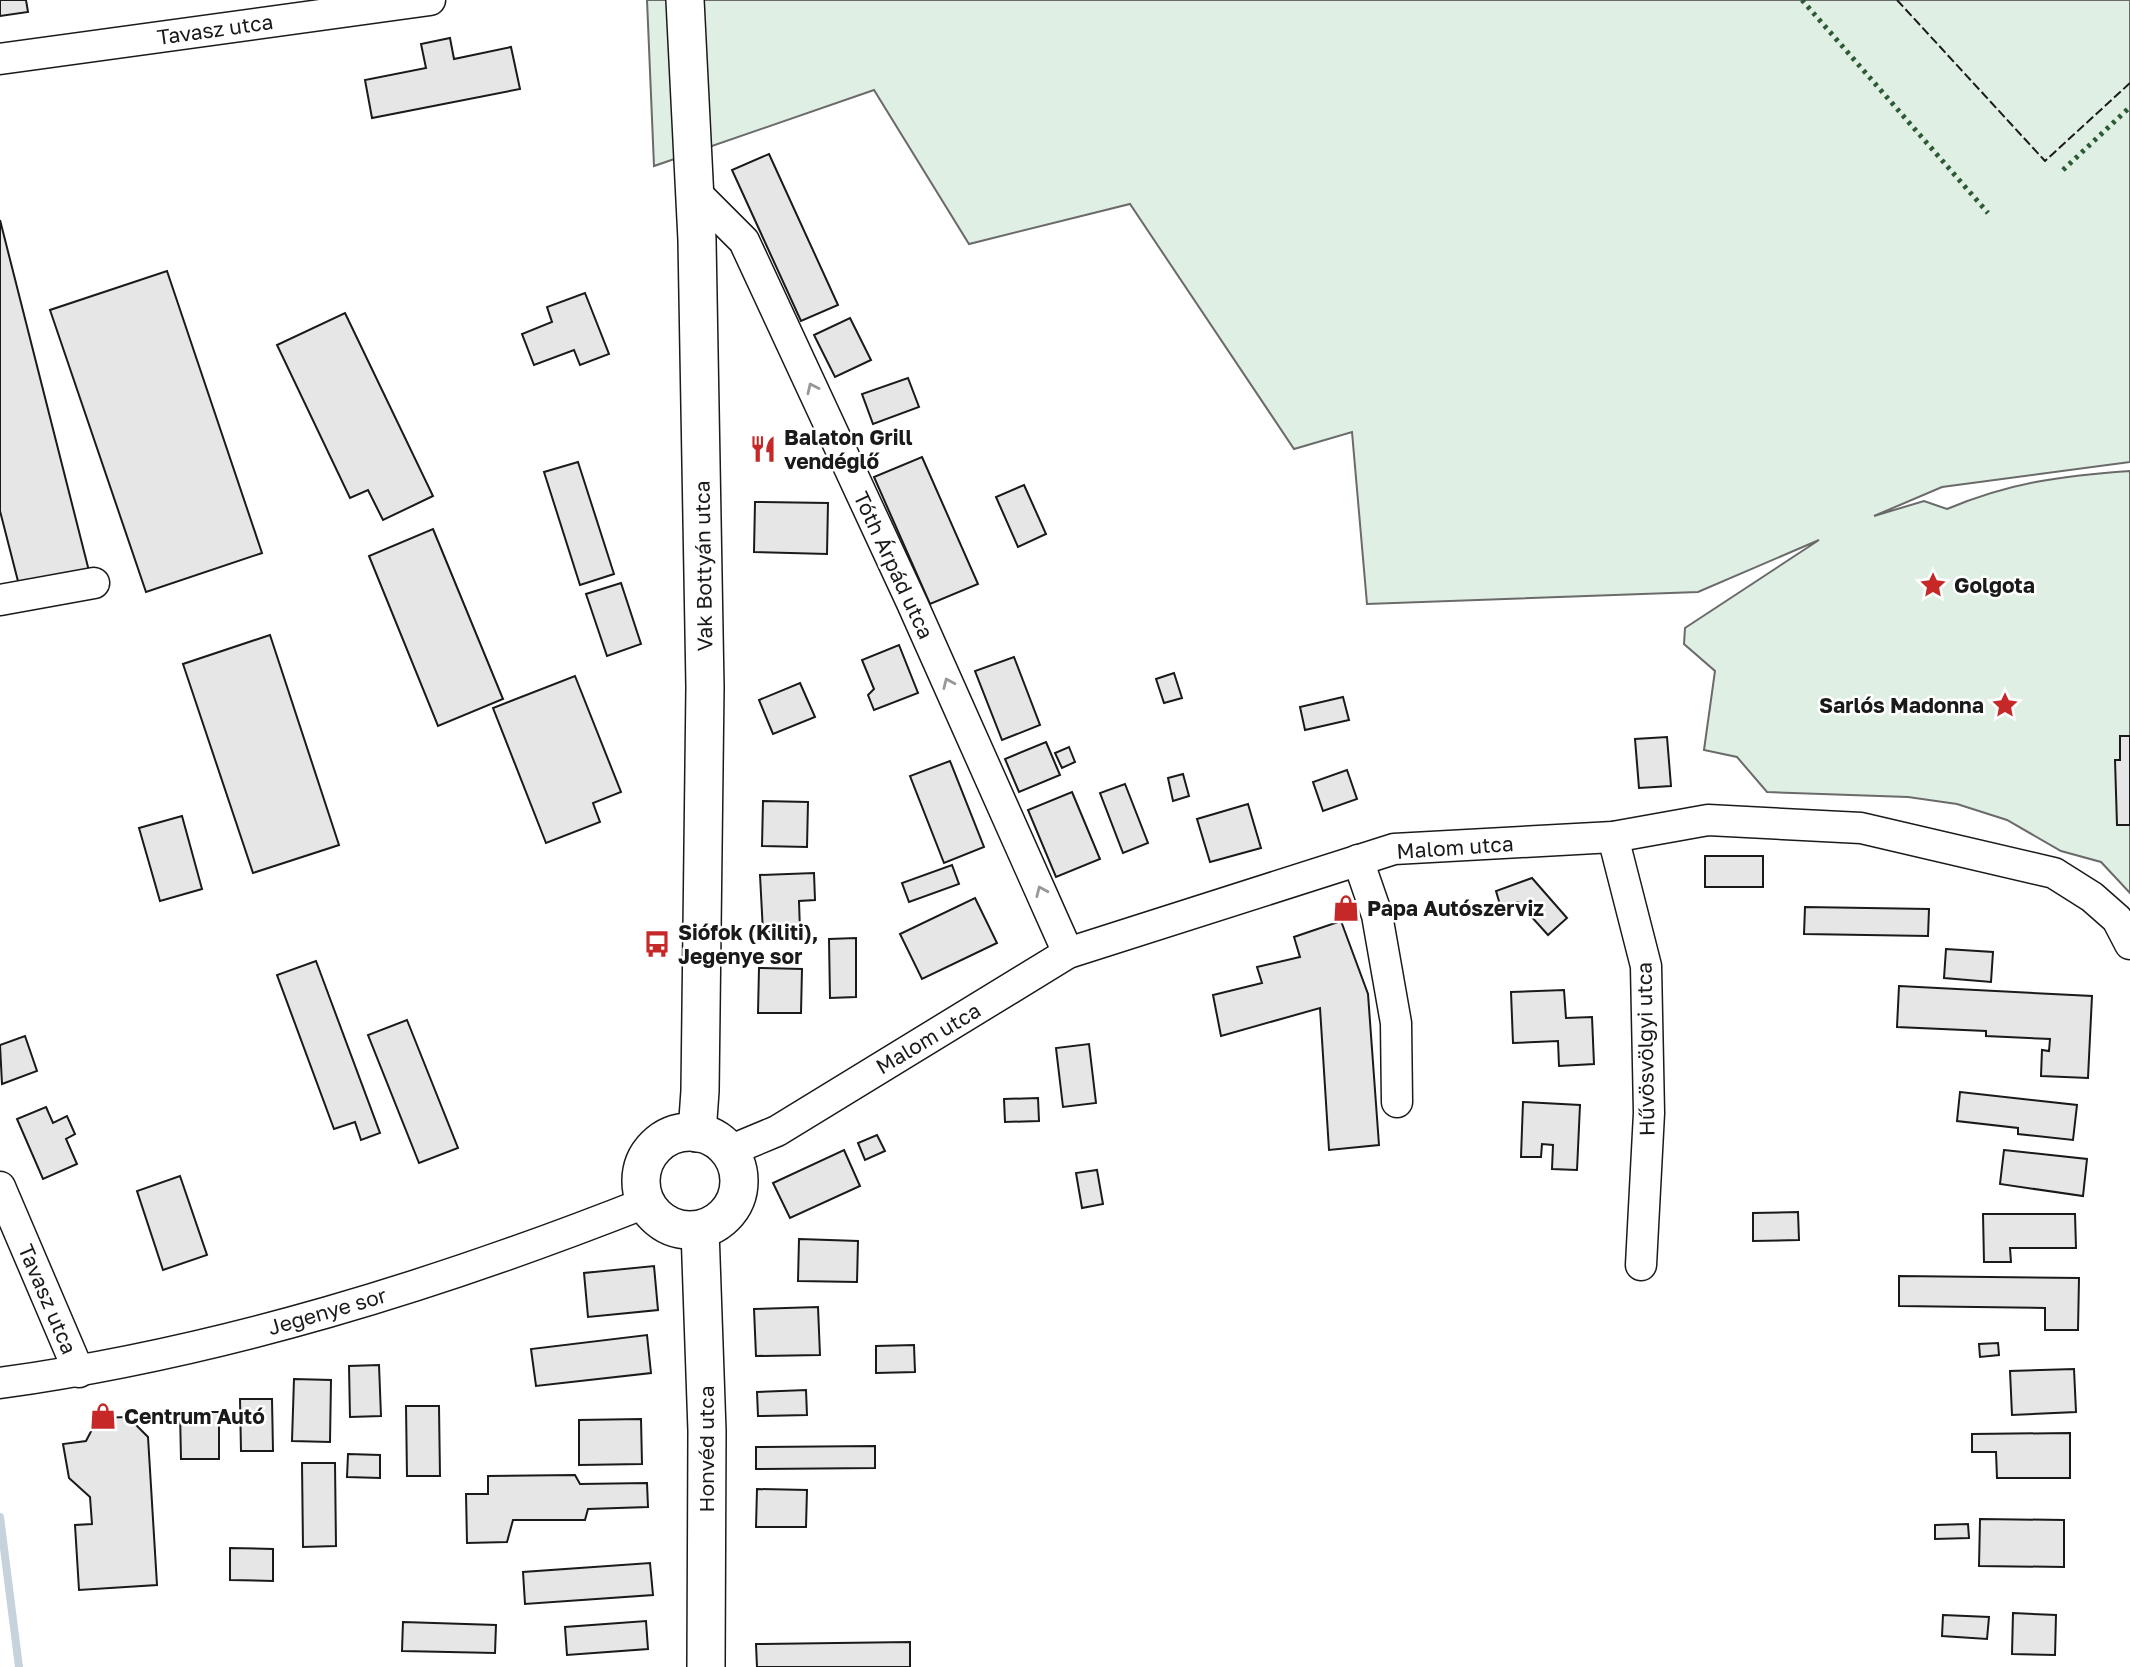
<svg xmlns="http://www.w3.org/2000/svg" width="2130" height="1667" font-family="'Golos Text',sans-serif">
<style>
.green{fill:#e0efe3;stroke:#6a6a6a;stroke-width:2}
.lines{fill:none;stroke-linecap:round;stroke-linejoin:round}
.stream{stroke:#c6d2dc;stroke-width:8}
.building{fill:#e6e6e6;stroke:#1a1a1a;stroke-width:2}
.minor-casing{stroke:#1a1a1a;stroke-width:33}
.major-casing{stroke:#1a1a1a;stroke-width:40}
.minor{stroke:#fff;stroke-width:30}
.major{stroke:#fff;stroke-width:37}
.hedge{stroke:#2b5a34;stroke-width:5;stroke-dasharray:3.5 5;stroke-linecap:butt}
.fence{stroke:#1a1a1a;stroke-width:2;stroke-dasharray:9 3.5;stroke-linecap:butt}
.oneway{stroke:#989898}
.labels{text-anchor:middle;dominant-baseline:central;stroke-width:5;stroke-linejoin:round;paint-order:stroke}
.street-label{font-size:21px;fill:#1a1a1a;stroke:#fff}
.poi-label{font-size:21px;font-weight:bold;fill:#1a1a1a;stroke:#fff;text-anchor:start}
</style>
<rect width="100%" height="100%" fill="#fff"/>
<path class="green" d="M647 0H2130V462L1942 487 1874 516 1924 501 1947 509C2012 482 2061 476 2130 471V893L2101 862 2061 851 2007 820 1957 804 1908 797 1767 792 1737 757 1704 750 1715 671 1684 644 1685 628 1819 540 1698 592 1367 604 1352 432 1294 449 1130 204 969 244 874 90 654 166Z"/>
<g class="lines">
<polyline class="stream" points="0,1517 19,1667"/>
</g>
<g class="building">
<polygon points="0,0 26,0 28,12 0,16"/>
<polygon points="450,38 454,59 511,47 520,89 372,118 365,80 426,68 421,44"/>
<polygon points="769,154 838,305 801,321 732,170"/>
<polygon points="0,220 89,571 20,589 0,511"/>
<polygon points="167,271 262,553 146,592 50,310"/>
<polygon points="585,293 609,354 580,365 574,350 534,365 522,334 552,322 547,307"/>
<polygon points="345,313 433,496 383,520 368,490 350,498 277,345"/>
<polygon points="850,318 871,360 835,377 814,335"/>
<polygon points="908,378 919,407 873,424 862,394"/>
<polygon points="922,457 978,584 930,604 874,477"/>
<polygon points="578,462 614,574 580,585 544,472"/>
<polygon points="1024,485 1046,534 1018,547 996,497"/>
<polygon points="755,502 828,503 827,554 754,552"/>
<polygon points="433,529 503,699 438,726 369,556"/>
<polygon points="621,583 641,644 607,656 586,594"/>
<polygon points="270,635 339,845 253,873 183,664"/>
<polygon points="899,645 918,693 874,710 868,695 874,689 862,660"/>
<polygon points="1014,657 1040,725 1002,740 975,671"/>
<polygon points="1174,673 1182,698 1164,703 1156,679"/>
<polygon points="575,676 621,792 593,803 600,822 546,843 493,708"/>
<polygon points="800,683 815,717 773,734 759,700"/>
<polygon points="1343,697 1349,720 1305,730 1300,707"/>
<polygon points="2120,736 2130,736 2130,825 2117,825 2115,760 2120,760"/>
<polygon points="1667,737 1671,786 1639,788 1635,739"/>
<polygon points="1046,742 1060,775 1019,792 1005,759"/>
<polygon points="1069,747 1075,762 1062,768 1055,753"/>
<polygon points="950,761 984,847 944,863 910,776"/>
<polygon points="1347,770 1357,799 1323,811 1313,782"/>
<polygon points="1183,774 1189,796 1173,801 1168,778"/>
<polygon points="1125,784 1148,843 1123,853 1100,793"/>
<polygon points="1072,792 1100,859 1056,877 1028,810"/>
<polygon points="763,801 808,802 807,847 762,846"/>
<polygon points="1248,804 1261,848 1210,862 1197,819"/>
<polygon points="182,816 202,889 160,901 139,828"/>
<rect x="1705" y="856" width="58" height="31"/>
<polygon points="952,865 959,884 909,902 902,883"/>
<polygon points="814,873 815,900 799,901 800,931 763,932 760,875"/>
<polygon points="1532,878 1567,918 1548,935 1518,902 1501,908 1496,891"/>
<polygon points="975,898 997,943 922,979 900,934"/>
<polygon points="1805,907 1929,909 1928,936 1804,934"/>
<polygon points="1341,921 1368,994 1379,1145 1329,1150 1320,1008 1221,1036 1213,995 1262,983 1257,967 1300,957 1294,937"/>
<polygon points="856,938 856,997 830,998 829,939"/>
<polygon points="1946,949 1993,952 1991,982 1944,978"/>
<polygon points="316,961 380,1133 361,1140 355,1122 334,1129 277,975"/>
<polygon points="759,968 802,969 801,1013 758,1013"/>
<polygon points="1899,986 2092,996 2088,1078 2041,1076 2042,1050 2049,1051 2050,1039 1986,1036 1986,1031 1897,1027"/>
<polygon points="1564,990 1566,1018 1592,1017 1594,1064 1559,1066 1558,1041 1513,1043 1511,992"/>
<polygon points="407,1020 458,1148 419,1163 368,1035"/>
<polygon points="25,1036 37,1071 2,1084 0,1045"/>
<polygon points="1089,1044 1096,1103 1063,1107 1056,1048"/>
<polygon points="1960,1092 2077,1105 2073,1140 2018,1134 2018,1128 1957,1121"/>
<polygon points="1038,1098 1039,1121 1005,1122 1004,1099"/>
<polygon points="1523,1102 1580,1105 1577,1170 1552,1169 1553,1145 1542,1144 1541,1157 1521,1157"/>
<polygon points="46,1107 53,1123 67,1116 75,1134 66,1139 77,1164 43,1179 17,1119"/>
<polygon points="877,1135 885,1151 865,1160 858,1143"/>
<polygon points="844,1150 860,1186 790,1218 773,1183"/>
<polygon points="2004,1150 2087,1159 2083,1196 2000,1184"/>
<polygon points="1097,1170 1103,1204 1082,1208 1076,1173"/>
<polygon points="180,1176 207,1255 163,1270 137,1191"/>
<polygon points="1798,1212 1799,1240 1753,1241 1753,1213"/>
<polygon points="1983,1214 2075,1214 2076,1248 2010,1248 2011,1262 1984,1262"/>
<polygon points="799,1239 858,1241 857,1282 798,1281"/>
<polygon points="654,1266 658,1310 588,1317 584,1273"/>
<polygon points="1899,1276 2079,1278 2078,1330 2045,1330 2045,1308 1899,1306"/>
<polygon points="818,1307 820,1355 756,1356 754,1309"/>
<polygon points="647,1335 651,1373 536,1386 531,1349"/>
<polygon points="1998,1343 1999,1355 1980,1357 1979,1344"/>
<polygon points="914,1345 915,1372 876,1373 876,1346"/>
<polygon points="379,1365 381,1416 350,1417 349,1366"/>
<polygon points="2074,1369 2076,1412 2012,1415 2010,1371"/>
<polygon points="294,1379 331,1380 330,1442 292,1441"/>
<polygon points="806,1390 807,1415 758,1416 757,1392"/>
<polygon points="240,1399 272,1399 273,1451 241,1451"/>
<polygon points="406,1406 439,1406 440,1476 407,1476"/>
<polygon points="180,1412 219,1412 219,1459 181,1459"/>
<polygon points="128,1417 148,1437 157,1585 79,1590 75,1525 92,1524 90,1497 69,1478 63,1444 86,1441 98,1418"/>
<polygon points="641,1419 642,1464 579,1465 579,1420"/>
<polygon points="2070,1433 2070,1478 1997,1478 1996,1452 1972,1452 1972,1434"/>
<polygon points="875,1446 875,1468 756,1469 756,1447"/>
<polygon points="348,1454 380,1455 380,1478 347,1477"/>
<polygon points="302,1463 335,1463 336,1546 303,1547"/>
<polygon points="575,1475 580,1484 647,1483 648,1507 588,1509 585,1520 513,1520 507,1542 467,1543 466,1494 488,1494 488,1476"/>
<polygon points="757,1489 807,1490 806,1527 756,1527"/>
<polygon points="1980,1519 2064,1520 2064,1567 1979,1566"/>
<polygon points="1968,1524 1969,1538 1935,1539 1935,1525"/>
<polygon points="230,1548 273,1549 273,1581 230,1580"/>
<polygon points="650,1563 653,1595 525,1604 523,1572"/>
<polygon points="2013,1613 2056,1615 2055,1655 2012,1654"/>
<polygon points="1943,1615 1989,1617 1987,1639 1942,1636"/>
<polygon points="646,1621 648,1649 567,1655 565,1627"/>
<polygon points="403,1622 496,1625 495,1653 402,1651"/>
<polygon points="910,1642 910,1667 757,1667 756,1644"/>
</g>
<g class="lines">
<defs>
<g id="minor">
<polyline points="0,59 430,0"/>
<polyline points="696,193 744,241 912,603 1068,953"/>
<polyline points="0,600 94,583"/>
<polyline points="1613,837 1646,966 1649,1113 1641,1265"/>
<polyline points="1358,860 1377,915 1396,1023 1397,1102"/>
<polyline points="729,1151 777,1131 1068,953 1394,849 1613,837 1708,820 1861,828 2054,873 2092,897 2117,919 2130,944"/>
<polyline points="0,1187 79,1372"/>
<path d="M0 1383C222 1352 437 1285 645 1203"/>
</g>
<g id="major">
<polyline points="685,0 697,240 705,687 700,1091 697,1133"/>
<circle cx="690" cy="1181" r="49"/>
<polyline points="700,1230 707,1431 706,1667"/>
</g>
</defs>
<use href="#minor" class="minor-casing"/>
<use href="#major" class="major-casing"/>
<use href="#minor" class="minor"/>
<use href="#major" class="major"/>
<g class="hedge">
<polyline points="1802,0 1988,213"/>
<polyline points="2063,170 2130,107"/>
</g>
<polyline class="fence" points="1897,0 2045,161 2130,83"/>
</g>
<defs><path id="oneway-chevron" d="M-2-3.5L2.5 0L-2 3.5" fill="none" stroke-width="1.6" stroke-linecap="round" stroke-linejoin="round" transform="scale(1.75)"/></defs>
<g class="oneway">
<use href="#oneway-chevron" transform="translate(812 388) rotate(-115)"/>
<use href="#oneway-chevron" transform="translate(948 683) rotate(-114)"/>
<use href="#oneway-chevron" transform="translate(1041 891) rotate(-114)"/>
</g>
<defs>
<symbol id="restaurant-bare" viewBox="-9 -9 18 18"><path d="M-5-6h1v4h1v-4h1v4h1v-4h1v5L-1.5 .5V6h-2V.5L-5-1ZM5-6V6H3V1.5H1.5Q1.5-4 5-6Z" fill="#c62828" stroke="#fff" stroke-width="2.5" paint-order="stroke"/></symbol>
<symbol id="sight-bare" viewBox="-9 -9 18 18"><path d="M0-6L1.8-2.2L6-1.7L2.9 1.2L3.7 5.4L0 3.3L-3.7 5.4L-2.9 1.2L-6-1.7L-1.8-2.2Z" fill="#c62828" stroke="#fff" stroke-width="2.5" paint-order="stroke"/></symbol>
<symbol id="shop-bare" viewBox="-9 -9 18 18"><path d="M-5-2.5h2.3a2.7 3.5 0 0 1 5.4 0H5L5.5 6h-11ZM-1.5-2.5h3a1.5 2.3 0 0 0-3 0Z" fill="#c62828" stroke="#fff" stroke-width="2.5" paint-order="stroke"/></symbol>
<symbol id="bus-bare" viewBox="-9 -9 18 18"><path d="M-5-6H5V4H4V6H2V4H-2V6H-4V4H-5ZM-3.5-4V0h7V-4ZM-3.5 1.2v1.5H-2V1.2ZM2 1.2v1.5H3.5V1.2Z" fill="#c62828" stroke="#fff" stroke-width="2.5" paint-order="stroke"/></symbol>
</defs>
<g fill-rule="evenodd">
<use href="#restaurant-bare" x="744" y="430" width="38" height="38"/>
<use href="#sight-bare" x="1914" y="566" width="38" height="38"/>
<use href="#sight-bare" x="1986" y="686" width="38" height="38"/>
<use href="#shop-bare" x="1327" y="889" width="38" height="38"/>
<use href="#bus-bare" x="638" y="925" width="38" height="38"/>
<use href="#shop-bare" x="84" y="1397" width="38" height="38"/>
</g>
<g class="labels">
<g class="street-label">
<text transform="translate(215 29) rotate(-8)">Tavasz utca</text>
<text transform="translate(894 565) rotate(65)">Tóth Árpád utca</text>
<text transform="translate(703 566) rotate(-91)">Vak Bottyán utca</text>
<text transform="translate(1455 847) rotate(-4)">Malom utca</text>
<text transform="translate(928 1038) rotate(-31)">Malom utca</text>
<text transform="translate(1645 1049) rotate(-91)">Hűvösvölgyi utca</text>
<text transform="translate(48 1299) rotate(67)">Tavasz utca</text>
<text transform="translate(327 1311) rotate(-16)">Jegenye sor</text>
<text transform="translate(706 1449) rotate(-90)">Honvéd utca</text>
</g>
<g class="poi-label">
<text x="784" y="437">Balaton Grill<tspan x="784" dy="24">vendéglő</tspan></text>
<text x="1954" y="585">Golgota</text>
<text x="1984" y="705" text-anchor="end">Sarlós Madonna</text>
<text x="1367" y="908">Papa Autószerviz</text>
<text x="678" y="932">Siófok (Kiliti),<tspan x="678" dy="24">Jegenye sor</tspan></text>
<text x="124" y="1416">Centrum Autó</text>
</g>
</g>
</svg>
